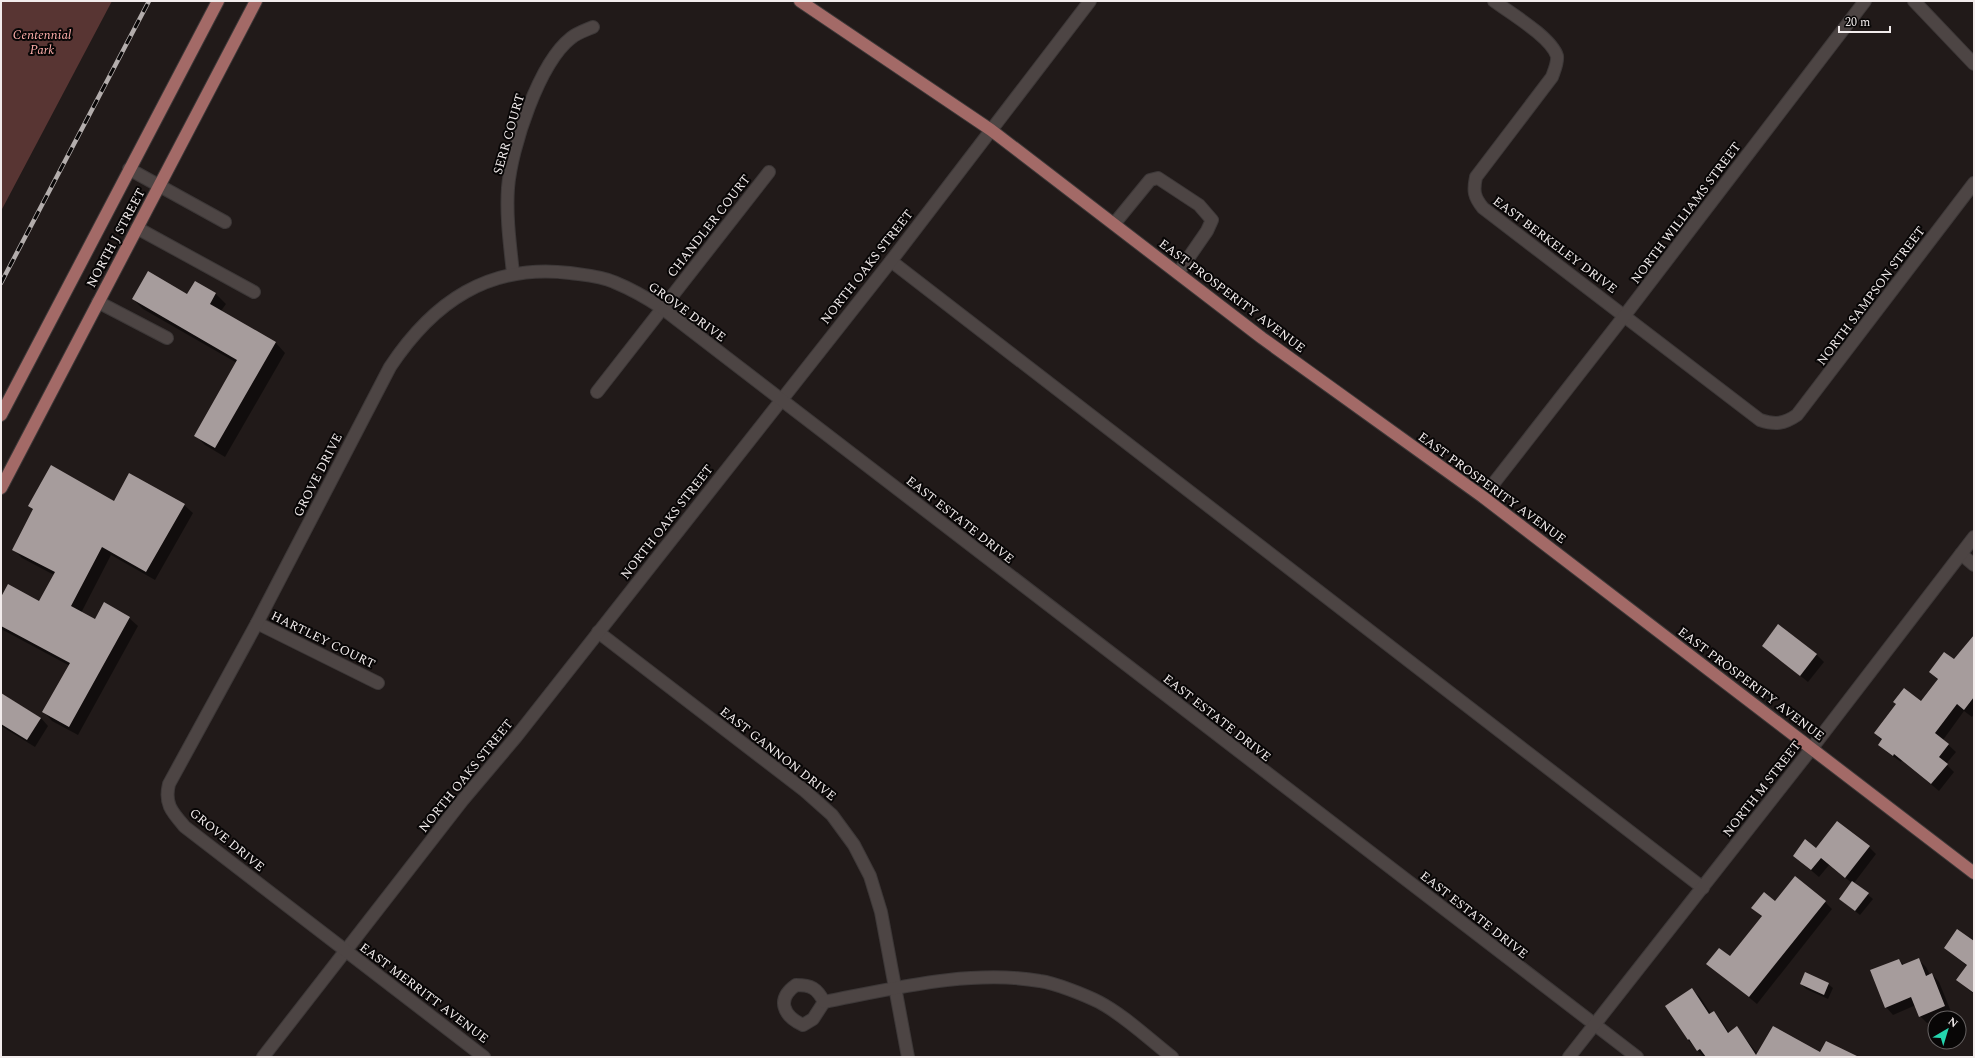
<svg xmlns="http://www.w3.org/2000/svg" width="1975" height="1058" font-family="Spectral,serif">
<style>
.green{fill:#583533}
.shadow{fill:#0007}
.building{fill:#a69c9c}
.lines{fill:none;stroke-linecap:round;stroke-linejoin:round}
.minor-casing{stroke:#3d3838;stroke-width:14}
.major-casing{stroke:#3d3838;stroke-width:14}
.minor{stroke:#4d4544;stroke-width:12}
.major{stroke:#a36a67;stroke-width:12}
.rail-casing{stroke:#b3adac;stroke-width:4.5}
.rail{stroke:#080606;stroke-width:3;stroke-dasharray:9;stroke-linecap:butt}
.labels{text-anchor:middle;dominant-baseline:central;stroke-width:4;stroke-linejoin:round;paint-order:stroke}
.park-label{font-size:13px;font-style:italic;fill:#feaeaa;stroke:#080606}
.street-label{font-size:13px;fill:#f2ecec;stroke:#080606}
</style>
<rect width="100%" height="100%" fill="#211a19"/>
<polygon class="green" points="1,1 112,1 1,211"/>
<g class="shadow">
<polygon points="195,282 216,294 226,304 221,311 276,343 285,353 225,457 205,445 195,435 237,363 143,309 133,299 188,295"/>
<polygon points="114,502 184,505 193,513 155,580 111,555 81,613 95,620 129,618 138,626 78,735 52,721 44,712 70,666 1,629 1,599 39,602 54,575 22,558 13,549 33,510 29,506"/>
<polygon points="1974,636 1974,714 1972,717 1964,711 1943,740 1956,752 1946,764 1954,772 1939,791 1902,760 1901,762 1887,752 1880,745 1882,741 1875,733 1921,703 1938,680 1930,672 1954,661"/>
<polygon points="1763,646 1816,654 1824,662 1808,682"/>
<polygon points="1,694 41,718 48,726 35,747 1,726"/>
<polygon points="1869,847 1876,854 1854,883 1873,899 1860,915 1840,899 1852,883 1829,865 1819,877 1794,856 1816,850"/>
<polygon points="1825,902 1832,909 1757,1004 1708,964 1730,958 1762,917 1753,908"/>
<polygon points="1974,943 1974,994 1957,980 1967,966 1945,948"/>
<polygon points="1899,960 1904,965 1919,960 1926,967 1930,975 1932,974 1939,982 1952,1014 1941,1018 1935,1018 1935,1020 1927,1023 1920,1016 1916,1005 1893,1015 1886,1007"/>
<polygon points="1801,984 1828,984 1833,988 1828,999 1806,989"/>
<polygon points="1692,990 1700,997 1711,1014 1714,1012 1721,1020 1729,1033 1737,1028 1757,1053 1751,1057 1704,1057 1688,1040"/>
</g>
<g class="building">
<polygon points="148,271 187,294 195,281 216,293 210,304 276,342 215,448 194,436 237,360 132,299"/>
<polygon points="51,465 114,501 129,473 185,504 146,572 102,547 71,606 95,619 104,602 130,617 69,727 42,712 70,663 1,626 1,597 8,584 39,601 55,572 12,550 33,509 28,506"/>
<polygon points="1778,624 1817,654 1800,676 1762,646"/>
<polygon points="1974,635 1974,697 1964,710 1957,704 1935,733 1949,744 1939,757 1948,764 1931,784 1894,754 1893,756 1878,745 1882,739 1874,733 1896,704 1893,702 1904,688 1921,701 1938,679 1929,672 1944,652 1954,659"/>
<polygon points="1,693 41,718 27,740 1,724"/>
<polygon points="1837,821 1870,846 1845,878 1821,858 1811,870 1793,856 1805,839 1816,848"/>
<polygon points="1795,876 1826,901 1749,997 1706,964 1719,948 1730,956 1762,916 1751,908 1764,892 1775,901"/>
<polygon points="1852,881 1869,893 1855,911 1839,899"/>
<polygon points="1957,929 1974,941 1974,993 1956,980 1967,965 1944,948"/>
<polygon points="1919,958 1926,976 1932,973 1945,1006 1919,1017 1911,997 1885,1008 1870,970 1899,959 1902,965"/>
<polygon points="1805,972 1829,983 1824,995 1800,984"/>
<polygon points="1692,988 1709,1014 1714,1011 1728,1033 1737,1026 1756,1055 1773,1026 1820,1052 1826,1041 1859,1057 1706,1057 1700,1049 1697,1051 1689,1039 1688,1040 1665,1006"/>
</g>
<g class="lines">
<defs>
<g id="minor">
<path d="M1494 1C1510 13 1551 37 1557 56 1558 63 1554 71 1552 77L1476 177C1473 191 1474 197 1483 208L1760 420C1775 425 1784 424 1797 415L1974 183"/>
<polyline points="1914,1 1974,64"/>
<polyline points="129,169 225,222"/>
<polyline points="1114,224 1150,180 1158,178 1199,205 1212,220 1207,231 1178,273"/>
<polyline points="137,228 254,292"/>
<polyline points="891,261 1703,888"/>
<path d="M513 273C510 245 506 216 508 188 511 148 539 63 571 38 577 33 586 30 593 27"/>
<polyline points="98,302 167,338"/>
<polyline points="597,392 769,172"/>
<polyline points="1483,497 1625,315 1865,1"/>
<polyline points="1961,554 1974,565"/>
<polyline points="257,623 378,683"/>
<polyline points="598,632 805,791 832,815 854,845 870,876 881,912 908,1057"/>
<path d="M796 985C811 985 817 988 824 1002L813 1019 803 1025C783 1016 776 999 796 985Z"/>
<path d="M824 1002C892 989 970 969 1040 981 1055 983 1085 995 1099 1002 1124 1015 1150 1040 1172 1057"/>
<polyline points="263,1057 462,801 516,737 891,261 1090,1"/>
<path d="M484 1057 185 827C172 812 164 804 169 784L257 623 390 367C433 302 489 263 570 273 584 275 601 276 614 282 631 289 647 298 662 308L1637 1057"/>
<polyline points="1569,1057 1812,748 1974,537"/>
</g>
<g id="major">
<polyline points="800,1 991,130 1262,338 1483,497 1974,873"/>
<polyline points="1,415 218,1"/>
<polyline points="1,488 256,1"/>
</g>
</defs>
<use href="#minor" class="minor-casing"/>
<use href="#major" class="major-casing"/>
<use href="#minor" class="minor"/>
<use href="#major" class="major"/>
<defs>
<polyline id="rail" points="1,283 149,1"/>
</defs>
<use href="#rail" class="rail-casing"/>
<use href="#rail" class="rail"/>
</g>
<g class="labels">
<g class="park-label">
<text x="42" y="35">Centennial<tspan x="42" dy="15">Park</tspan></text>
</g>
<g class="street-label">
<text transform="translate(509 134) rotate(-74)">SERR COURT</text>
<text transform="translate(1686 213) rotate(-53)">NORTH WILLIAMS STREET</text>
<text transform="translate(709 226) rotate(-52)">CHANDLER COURT</text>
<text transform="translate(116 238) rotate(-62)">NORTH J STREET</text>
<text transform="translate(1555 245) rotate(37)">EAST BERKELEY DRIVE</text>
<text transform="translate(867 267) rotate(-52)">NORTH OAKS STREET</text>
<text transform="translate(1232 296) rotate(37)">EAST PROSPERITY AVENUE</text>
<text transform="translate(1871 296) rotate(-53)">NORTH SAMPSON STREET</text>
<text transform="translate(687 312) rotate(36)">GROVE DRIVE</text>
<text transform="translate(318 475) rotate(-63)">GROVE DRIVE</text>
<text transform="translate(1492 488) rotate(36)">EAST PROSPERITY AVENUE</text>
<text transform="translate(960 520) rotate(38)">EAST ESTATE DRIVE</text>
<text transform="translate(667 522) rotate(-52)">NORTH OAKS STREET</text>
<text transform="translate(323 640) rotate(26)">HARTLEY COURT</text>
<text transform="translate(1751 684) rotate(37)">EAST PROSPERITY AVENUE</text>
<text transform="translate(1217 718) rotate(38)">EAST ESTATE DRIVE</text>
<text transform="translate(778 754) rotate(38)">EAST GANNON DRIVE</text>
<text transform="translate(466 776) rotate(-51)">NORTH OAKS STREET</text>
<text transform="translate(1762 789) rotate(-52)">NORTH M STREET</text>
<text transform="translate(227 840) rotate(39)">GROVE DRIVE</text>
<text transform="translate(1474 915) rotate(38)">EAST ESTATE DRIVE</text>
<text transform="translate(424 993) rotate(37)">EAST MERRITT AVENUE</text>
</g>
</g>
<rect width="1975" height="1058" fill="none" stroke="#f2ecec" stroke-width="4"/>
<g transform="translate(1947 1030) rotate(38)"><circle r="19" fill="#080606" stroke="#666262"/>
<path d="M0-3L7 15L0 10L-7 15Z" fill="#24d5ae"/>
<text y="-6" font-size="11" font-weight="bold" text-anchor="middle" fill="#f2ecec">N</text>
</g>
<path d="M1839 26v6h51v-6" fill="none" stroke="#f2ecec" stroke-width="2"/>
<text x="1845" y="26" font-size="12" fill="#f2ecec" stroke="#080606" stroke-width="3" paint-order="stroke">20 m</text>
</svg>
